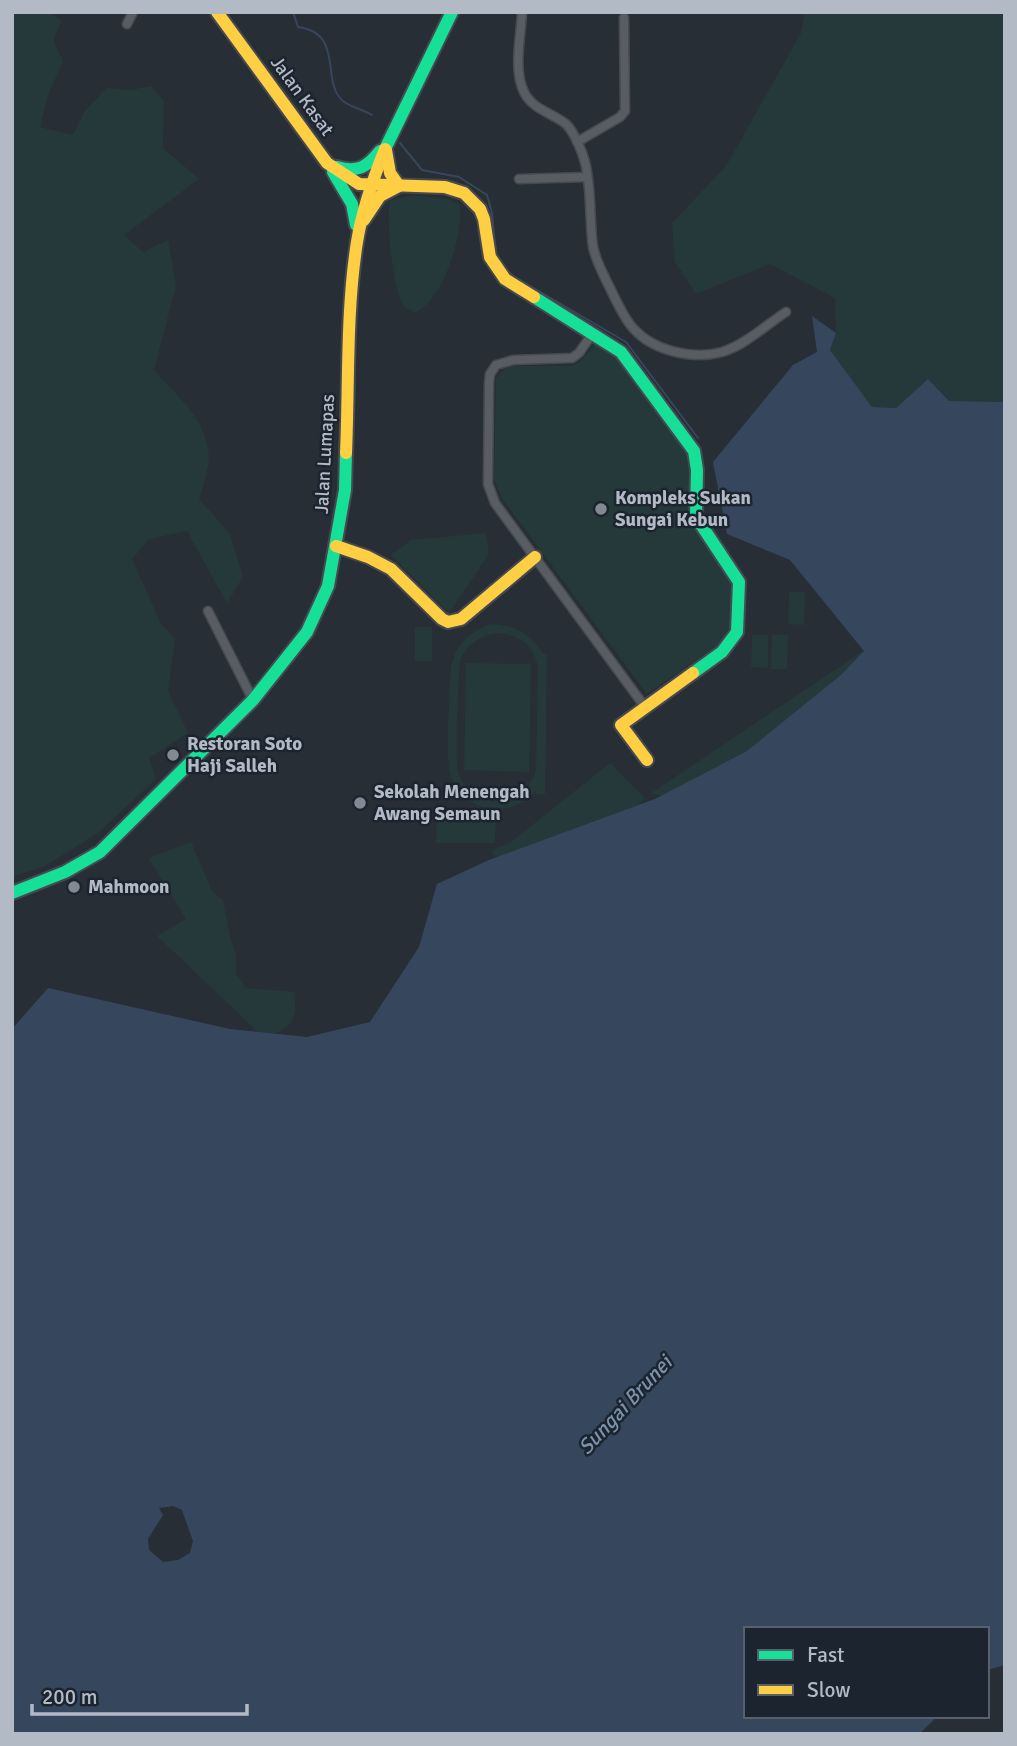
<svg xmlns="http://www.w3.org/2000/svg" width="1017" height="1746" font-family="Signika,sans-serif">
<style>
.green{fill:#25383a;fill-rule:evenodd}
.water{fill:#36475d;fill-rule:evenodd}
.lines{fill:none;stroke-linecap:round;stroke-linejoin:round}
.stream{stroke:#36475d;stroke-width:2}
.street-casing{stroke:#464a50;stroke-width:11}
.fast-casing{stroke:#464a50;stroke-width:16}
.slow-casing{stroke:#464a50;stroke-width:16}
.street{stroke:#585c63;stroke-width:8}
.fast{stroke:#16e098;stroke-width:12}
.slow{stroke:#ffcf43;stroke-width:12}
.poi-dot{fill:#828993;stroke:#1c242f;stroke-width:2.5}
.labels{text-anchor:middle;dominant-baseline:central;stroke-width:5;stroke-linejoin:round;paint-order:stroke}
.street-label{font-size:19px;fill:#b2bac6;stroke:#1c242f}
.poi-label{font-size:19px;font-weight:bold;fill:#b2bac6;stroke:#1c242f;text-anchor:start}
.water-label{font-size:21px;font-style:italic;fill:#7b91ad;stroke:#1c242f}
</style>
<rect width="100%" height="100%" fill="#282e35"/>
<g class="green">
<path d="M12 12H49L62 21 53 40 63 61 48 95 40 127 73 135 85 111 107 88 130 90 151 86 164 101 163 148 199 179 124 235 143 252 168 240 176 286 154 370C178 396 215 428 208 467 206 478 202 488 199 499L230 534 243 577 227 603 187 531 149 539 132 559 161 624 175 638 168 691 188 733 149 758 156 779 98 833 45 866 12 877Z"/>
<polygon points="805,12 1005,12 1005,402 949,401 928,379 896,408 872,407 830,350 836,333 835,298 770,264 696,294 675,262 672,223 726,166 801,33"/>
<path d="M413 195 447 199 460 205C463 232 447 284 428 303 424 307 419 310 415 313 410 310 404 308 402 303 394 290 384 212 391 199Z"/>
<polygon points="595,344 614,355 691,447 691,521 736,581 731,626 719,644 647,694 501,497 494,479 496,378 508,366 572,366 582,360"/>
<polygon points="486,533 489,554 449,613 391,555 411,540"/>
<polygon points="789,592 805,592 804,625 788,624"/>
<path d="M491 624C515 625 530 633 543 654H547L545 794H537L536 791C522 805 506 812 487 808 471 805 456 792 451 777 444 752 450 696 451 667 456 644 468 632 491 624ZM494 633C517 633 534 644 538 668L536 770C526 803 482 814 462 781 461 780 458 773 458 772 455 760 458 669 461 659 467 644 480 637 494 633Z"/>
<rect x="415" y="627" width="17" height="34"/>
<polygon points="772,634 788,635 787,669 771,669"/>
<polygon points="752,635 768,635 768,668 751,667"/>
<polygon points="863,651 859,672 804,717 676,798 650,794"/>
<polygon points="466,663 531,664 529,772 464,770"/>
<polygon points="610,763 645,798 636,807 510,877 491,851 511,842"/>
<polygon points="437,817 496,817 495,843 436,843"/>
<path d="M191 842 212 891 223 900 230 937 236 954V974L246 988 294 992C299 1020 289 1033 262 1036L157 936 186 919 149 858Z"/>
</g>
<path class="water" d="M812 316 836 333 830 350 872 407 896 408 928 379 949 401 1005 402V1665L987 1670V1629H746V1716H938L919 1734H12V1029L48 988 230 1029 307 1037 370 1022 419 947 437 884 489 860 655 799 747 751 841 675 864 651 790 560 727 534 713 462 793 365 817 352ZM173 1506 182 1510 193 1541 190 1553 178 1560 163 1562 149 1550 148 1539 163 1515 159 1508Z"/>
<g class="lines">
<g class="stream">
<path d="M293 12 298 27C345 33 320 82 343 101 350 107 364 110 372 115"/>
<polyline points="400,143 422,170 459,177 487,195 492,213 496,256"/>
<polyline points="505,268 513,276 626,342 698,438"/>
</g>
<defs>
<g id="street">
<path d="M522 12C521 36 513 70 524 92 533 110 551 112 566 124 574 132 582 151 585 162 592 190 589 219 593 247 596 261 603 274 609 286 616 300 623 317 633 328 653 351 693 360 722 352 745 345 766 325 786 312"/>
<polyline points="127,24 133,12"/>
<polyline points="577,142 620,117 625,111 624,18"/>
<polyline points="519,179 587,177"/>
<polyline points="592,334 579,353 572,358 513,360 496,365 490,374 489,383 488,484 495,503 645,707"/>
<polyline points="208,611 253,700"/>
</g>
<g id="fast">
<polyline points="385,149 452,12"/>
<path d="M337 167C358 173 367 167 380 151"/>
<polyline points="333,172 352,204 356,225"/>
<polyline points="534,297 621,352 694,451 697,470 696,517 739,582 737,632 722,652 693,673"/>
<polyline points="12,893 65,872 100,852 253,700 307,632 328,586 345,490 346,453"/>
</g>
<g id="slow">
<polyline points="217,12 327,163 359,184 445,187 464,193 480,209 484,219 490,257 505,279 534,297"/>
<polyline points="364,220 380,196 399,186 390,173 386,150"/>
<path d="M346 453C349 384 346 311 357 242 362 210 373 179 385 149"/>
<polyline points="336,546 368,557 391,569 442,619 448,622 461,619 535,557"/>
<polyline points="647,760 621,725 693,673"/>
</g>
</defs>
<use href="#street" class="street-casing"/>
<use href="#fast" class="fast-casing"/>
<use href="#slow" class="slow-casing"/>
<use href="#street" class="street"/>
<use href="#fast" class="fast"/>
<use href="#slow" class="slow"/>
</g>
<g class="poi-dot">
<circle cx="601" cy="509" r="7"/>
<circle cx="173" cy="755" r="7"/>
<circle cx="360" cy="803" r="7"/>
<circle cx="74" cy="887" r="7"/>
</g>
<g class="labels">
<g class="street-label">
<text transform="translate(302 96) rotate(54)">Jalan Kasat</text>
<text transform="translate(325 454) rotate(-87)">Jalan Lumapas</text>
</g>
<g class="poi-label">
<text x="615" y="498">Kompleks Sukan<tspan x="615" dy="22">Sungai Kebun</tspan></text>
<text x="187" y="744">Restoran Soto<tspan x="187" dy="22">Haji Salleh</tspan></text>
<text x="374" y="792">Sekolah Menengah<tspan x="374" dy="22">Awang Semaun</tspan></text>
<text x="88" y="887">Mahmoon</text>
</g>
<g class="water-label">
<text transform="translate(625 1405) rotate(-47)">Sungai Brunei</text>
</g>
</g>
<rect width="1017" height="1746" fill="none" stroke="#b2bac6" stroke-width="28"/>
<rect x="744" y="1627" width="245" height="91" fill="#1c242f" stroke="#58606b" stroke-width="2"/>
<rect x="758" y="1650" width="35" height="10" fill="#16e098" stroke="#58606b" stroke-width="2"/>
<text x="807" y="1662" font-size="21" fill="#b2bac6">Fast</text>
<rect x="758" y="1685" width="35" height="10" fill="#ffcf43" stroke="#58606b" stroke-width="2"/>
<text x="807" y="1697" font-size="21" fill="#b2bac6">Slow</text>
<path d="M32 1704v10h215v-10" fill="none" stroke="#b2bac6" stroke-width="3.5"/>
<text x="42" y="1704" font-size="21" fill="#b2bac6" stroke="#1c242f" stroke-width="5" paint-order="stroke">200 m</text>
</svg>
